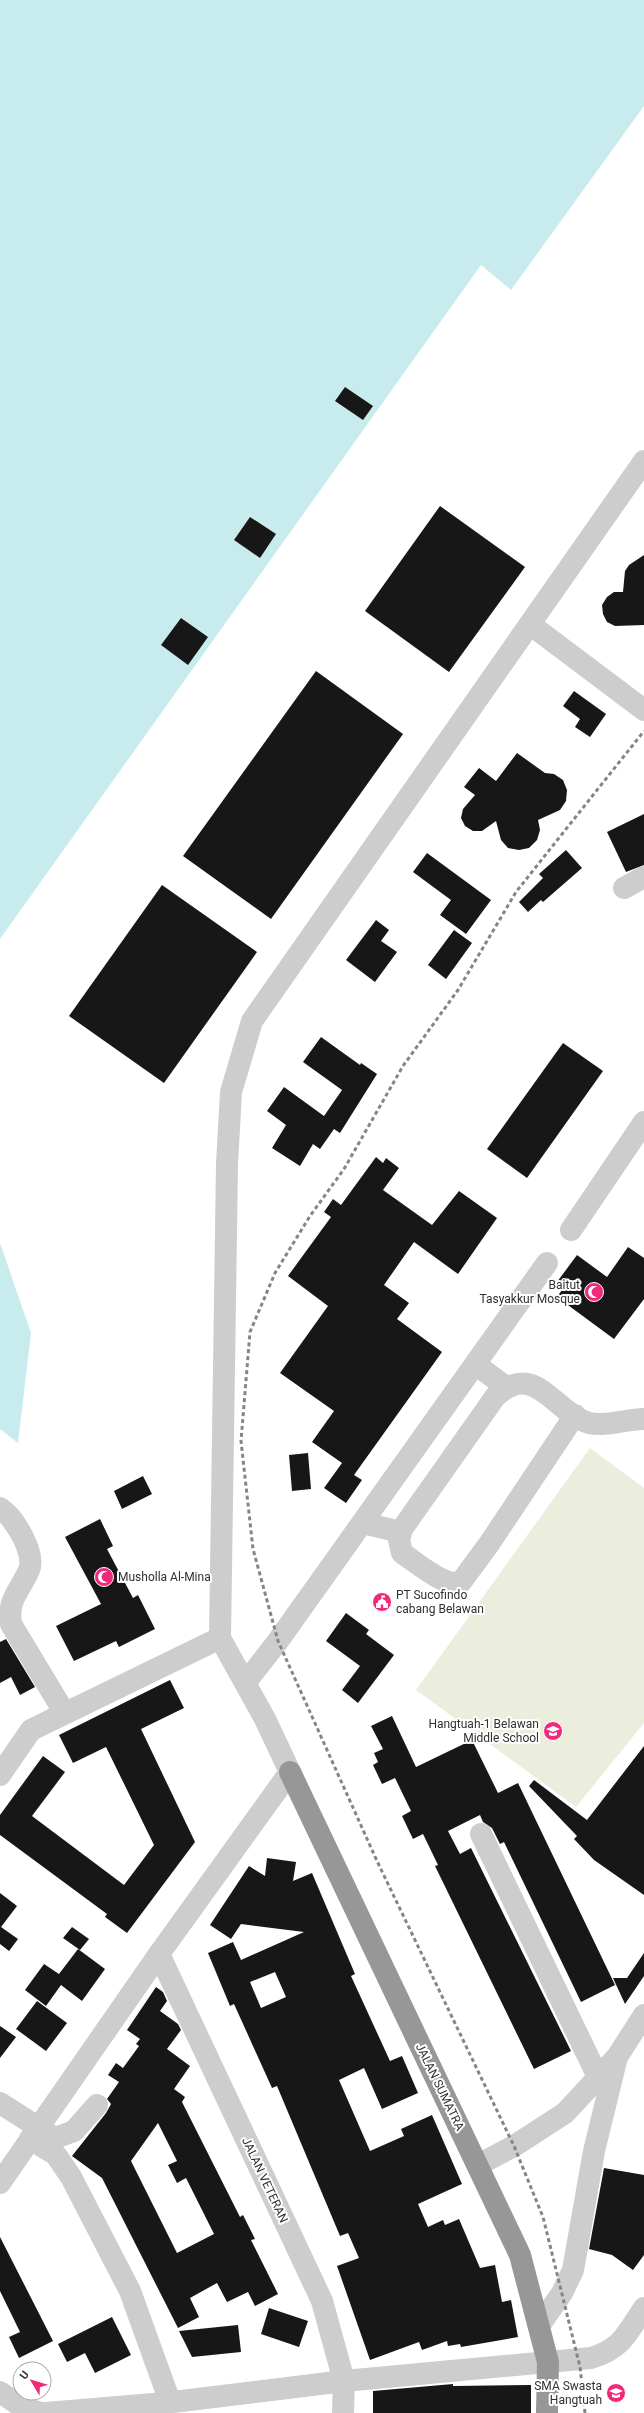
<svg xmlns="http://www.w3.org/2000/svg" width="644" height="2413" font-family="Roboto,sans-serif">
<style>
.green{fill:#ebeedd}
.water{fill:#c8ecee}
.building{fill:#171717;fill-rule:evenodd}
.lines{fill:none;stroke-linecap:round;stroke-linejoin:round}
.minor{stroke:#cdcdcd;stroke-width:22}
.highway{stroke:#979797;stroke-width:22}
.rail{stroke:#858585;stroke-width:3;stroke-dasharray:4 3;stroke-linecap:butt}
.labels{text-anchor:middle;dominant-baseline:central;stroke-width:4;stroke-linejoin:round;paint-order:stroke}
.poi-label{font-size:12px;fill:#303030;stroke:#fff;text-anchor:end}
.street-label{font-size:12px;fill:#303030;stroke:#fff}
</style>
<rect width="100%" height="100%" fill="#fff"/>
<polygon class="green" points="590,1448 644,1488 644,1723 576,1807 416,1690"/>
<g class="water">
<polygon points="0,0 644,0 644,106 511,290 481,265 0,939"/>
<polygon points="0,1243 31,1333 18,1443 0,1429"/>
</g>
<g class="building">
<polygon points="345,387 373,406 363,420 335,401"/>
<polygon points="440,506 525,567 449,672 365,611"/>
<polygon points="250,517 276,534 260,558 234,540"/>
<polygon points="644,555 644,625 615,626 607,622 603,614 602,605 607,597 614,592 623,592 625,571 629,565"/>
<polygon points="181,618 208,637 188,665 161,645"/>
<polygon points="316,671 403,734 271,919 183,856"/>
<polygon points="574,691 606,714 590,737 575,727 580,719 563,706"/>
<polygon points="517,753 545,773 554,774 563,780 567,790 566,801 560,810 538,820 540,830 537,840 529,848 519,850 508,848 501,840 496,821 482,831 473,831 465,826 461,818 463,809 475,795 464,787 479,768 496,781"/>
<polygon points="644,814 644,865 626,872 607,832"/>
<polygon points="566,850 582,868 543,902 541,900 528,912 519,902 543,878 539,874"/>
<polygon points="427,853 491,900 466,934 440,915 451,900 413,872"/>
<polygon points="162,885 257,952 164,1083 69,1016"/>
<polygon points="376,920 389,930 381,941 397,952 375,982 346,960"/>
<polygon points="454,930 472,943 446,979 428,965"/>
<polygon points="321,1037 360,1065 361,1063 377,1074 340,1133 334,1129 320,1149 313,1144 300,1166 272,1148 286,1125 267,1111 284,1087 324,1116 342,1090 303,1062"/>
<polygon points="563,1043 603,1071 527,1178 487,1149"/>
<polygon points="376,1157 383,1163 386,1158 399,1168 383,1190 432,1225 459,1191 497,1218 458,1274 414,1242 384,1285 409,1303 397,1319 442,1352 354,1475 362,1480 346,1503 324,1488 342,1463 312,1442 334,1411 280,1373 328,1306 288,1276 331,1217 324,1212 333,1199 341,1205"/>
<polygon points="628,1247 644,1258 644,1299 614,1339 557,1297 564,1287 557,1282 577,1255 607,1277"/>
<polygon points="308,1453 311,1489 292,1491 289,1455"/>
<polygon points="143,1476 152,1494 122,1509 114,1491"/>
<polygon points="100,1519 113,1546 107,1549 133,1598 138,1595 155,1629 119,1647 116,1641 74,1661 56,1626 101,1604 65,1537"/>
<polygon points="346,1613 369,1630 366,1634 394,1655 358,1703 342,1690 360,1666 326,1641"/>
<polygon points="6,1639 35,1687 20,1695 11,1677 0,1683 0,1642"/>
<polygon points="170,1680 184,1708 141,1729 195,1842 127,1933 105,1917 107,1914 0,1835 0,1815 43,1756 65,1772 32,1816 124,1885 154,1845 106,1747 73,1763 59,1735"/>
<polygon points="392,1716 416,1767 472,1740 498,1793 518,1783 615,1985 581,2002 504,1842 500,1844 492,1828 483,1822 480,1815 448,1831 460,1854 471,1848 571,2051 534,2069 435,1866 438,1865 423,1834 413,1839 402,1816 411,1811 395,1778 382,1784 373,1765 378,1762 374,1753 383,1749 371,1726"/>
<polygon points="644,1746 644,1895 594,1860 574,1839 577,1836 529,1786 534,1780 587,1820"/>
<path d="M267 1858 296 1862 293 1881 312 1873 355 1974 351 1976 390 2061 402 2056 418 2093 382 2109 364 2068 339 2080 370 2151 404 2136 401 2129 432 2115 462 2184 418 2204 428 2227 443 2220 445 2225 459 2219 480 2268 495 2265 502 2302 511 2300 518 2337 461 2347 460 2344 448 2346 447 2341 422 2350 419 2342 370 2360 337 2266 359 2258 348 2233 340 2236 277 2086 272 2088 234 2004 230 2006 208 1953 233 1942 241 1960 304 1932 241 1924 231 1939 210 1925 249 1866 265 1876ZM275 1972 286 1997 261 2008 250 1982Z"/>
<polygon points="0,1893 17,1906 1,1927 18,1939 9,1951 0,1944"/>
<polygon points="72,1927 89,1939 80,1950 63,1938"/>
<polygon points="78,1949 105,1969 82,2001 61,1985 46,2006 25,1990 44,1964 59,1974"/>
<polygon points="644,1953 644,1976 625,2004 613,1978 627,1978"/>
<path d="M156 1987 163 1992 167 2001 160 2011 178 2024 181 2030 167 2049 190 2066 174 2089 185 2097 182 2102 240 2217 243 2215 255 2239 251 2240 278 2294 255 2306 248 2292 227 2302 217 2283 190 2298 199 2317 178 2328 102 2178 72 2156 106 2113 111 2104 107 2099 119 2082 108 2075 116 2063 123 2068 139 2046 136 2044 140 2039 127 2030ZM158 2123 177 2161 168 2165 177 2183 186 2178 214 2234 177 2253 131 2161Z"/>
<polygon points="37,2001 67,2023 46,2051 16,2029"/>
<polygon points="0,2026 16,2037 0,2058"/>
<polygon points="604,2168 644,2175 644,2255 633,2270 612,2255 589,2249"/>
<polygon points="0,2237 53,2341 19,2358 9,2337 20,2332 0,2291"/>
<polygon points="269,2308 308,2321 299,2347 261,2334"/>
<polygon points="112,2317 131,2355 95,2373 85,2353 67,2362 58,2344"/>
<polygon points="238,2325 241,2352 192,2357 179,2331"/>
<polygon points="453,2384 453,2386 531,2385 531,2413 373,2413 373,2391"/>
</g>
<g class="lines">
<g class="minor">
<polyline points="531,625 644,710"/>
<polyline points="624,888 644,877"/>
<polyline points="571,1230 644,1122"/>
<polyline points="475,1364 506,1387"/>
<path d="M0 1508C14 1517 36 1553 29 1570 20 1591 7 1599 11 1624L64 1712"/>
<path d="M363 1523 396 1531 402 1529 495 1397C535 1359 553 1412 589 1423 605 1427 627 1419 644 1419"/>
<path d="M402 1529 399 1540 402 1553C416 1562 445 1588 461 1582L489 1544 575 1415"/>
<polyline points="246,1682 278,1641 547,1263"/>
<polyline points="0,1775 31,1730 220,1638"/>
<polyline points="481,1834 598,2077"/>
<polyline points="159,1954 322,2301 344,2381 343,2413"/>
<polyline points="0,2103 55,2138 74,2131 97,2105"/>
<polyline points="30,2139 56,2155 71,2177 130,2291 170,2402"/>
<polyline points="478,2165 514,2146 565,2113 617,2057 644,2015"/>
<polyline points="0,2183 159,1954 290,1772 265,1719 220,1638 227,1164 231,1092 252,1021 644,461"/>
<polyline points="539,2326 562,2293 573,2270 594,2151 617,2057"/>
<polyline points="0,2392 22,2407 41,2413"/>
<path d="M46 2413 165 2403 344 2381 591 2358C622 2349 627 2333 644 2308"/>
</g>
<polyline class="highway" points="290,1772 520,2255 548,2362 547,2413"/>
<polyline class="rail" points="585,2413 580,2367 543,2217 514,2146 377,1861 278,1641 253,1549 241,1441 250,1332 275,1273 310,1216 344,1169 403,1066 458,990 516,892 644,731"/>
</g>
<defs>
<symbol id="mosque-disc" viewBox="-11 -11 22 22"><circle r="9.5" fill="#f0297a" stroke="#fff"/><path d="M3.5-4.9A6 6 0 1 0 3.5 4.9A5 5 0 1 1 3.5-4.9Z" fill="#fff"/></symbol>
<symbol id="civic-disc" viewBox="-11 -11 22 22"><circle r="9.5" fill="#f0297a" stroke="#fff"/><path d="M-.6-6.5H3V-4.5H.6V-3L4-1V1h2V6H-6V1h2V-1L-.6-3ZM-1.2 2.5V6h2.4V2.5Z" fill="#fff"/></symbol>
<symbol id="school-disc" viewBox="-11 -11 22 22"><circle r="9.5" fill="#f0297a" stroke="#fff"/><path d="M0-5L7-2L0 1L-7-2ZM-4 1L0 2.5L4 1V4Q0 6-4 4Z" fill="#fff"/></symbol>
</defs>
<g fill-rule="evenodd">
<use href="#mosque-disc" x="583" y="1281" width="22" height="22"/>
<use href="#mosque-disc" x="93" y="1566" width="22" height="22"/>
<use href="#civic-disc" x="371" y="1591" width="22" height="22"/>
<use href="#school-disc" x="542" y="1720" width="22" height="22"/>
<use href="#school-disc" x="605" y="2382" width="22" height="22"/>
</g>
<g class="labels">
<g class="poi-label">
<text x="580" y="1285">Baitut<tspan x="580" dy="14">Tasyakkur Mosque</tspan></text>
<text x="118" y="1577" text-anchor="start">Musholla Al-Mina</text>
<text x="396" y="1595" text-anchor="start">PT Sucofindo<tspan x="396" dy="14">cabang Belawan</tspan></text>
<text x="539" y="1724">Hangtuah-1 Belawan<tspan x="539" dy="14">Middle School</tspan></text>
<text x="602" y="2386">SMA Swasta<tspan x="602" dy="14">Hangtuah</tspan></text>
</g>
<g class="street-label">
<text transform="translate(440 2087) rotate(64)">JALAN SUMATRA</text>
<text transform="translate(265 2180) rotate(65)">JALAN VETERAN</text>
</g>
</g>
<g transform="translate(32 2381) rotate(308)"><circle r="19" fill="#ffffff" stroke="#acacac"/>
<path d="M0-3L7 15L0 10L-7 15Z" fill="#f0297a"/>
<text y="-6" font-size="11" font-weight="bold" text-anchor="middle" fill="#303030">U</text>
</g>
</svg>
